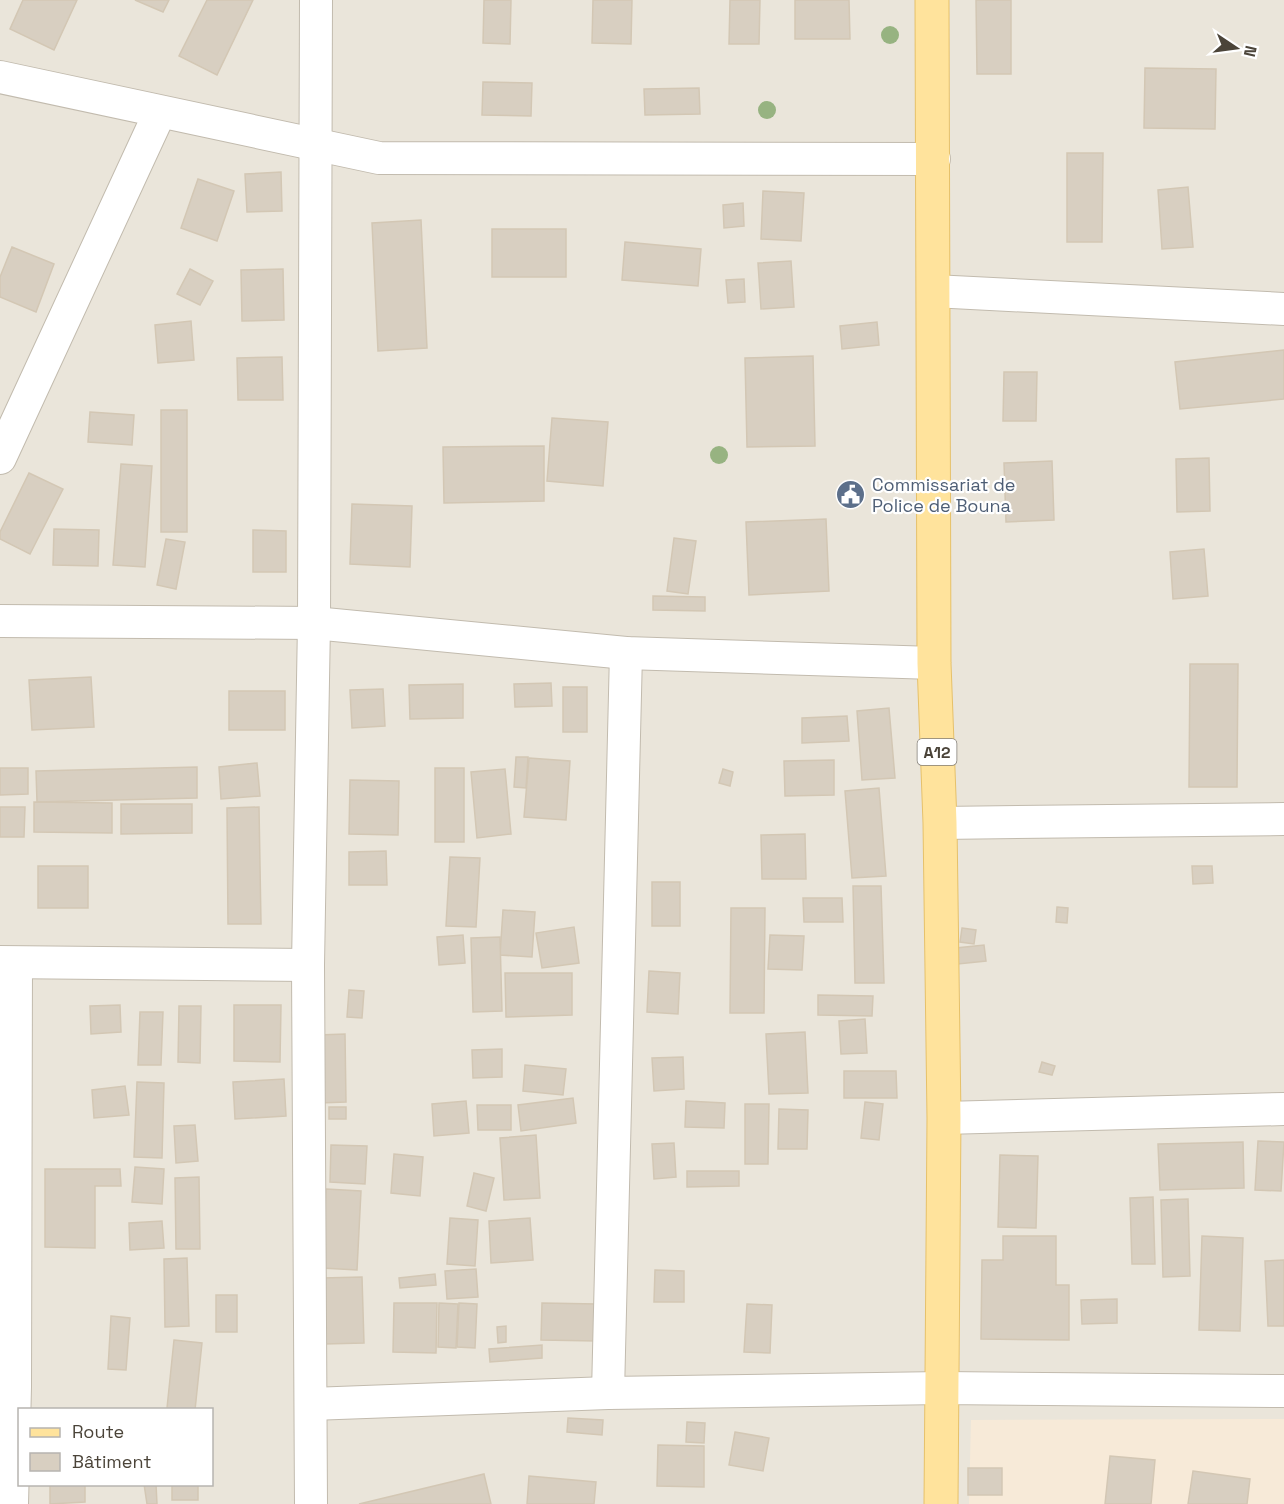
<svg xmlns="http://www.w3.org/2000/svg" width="1284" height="1504" font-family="'Space Grotesk',sans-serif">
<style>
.residential{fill:#eae5da;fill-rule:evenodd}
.commercial{fill:#f7ead8}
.building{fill:#d8cfc1;stroke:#d3c7b4;stroke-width:1.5}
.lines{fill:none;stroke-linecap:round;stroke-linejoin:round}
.minor-casing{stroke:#c2bbae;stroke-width:34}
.primary-casing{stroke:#e6c16a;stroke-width:35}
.minor{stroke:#fff;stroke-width:32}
.primary{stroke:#ffe39c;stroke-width:33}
.tree{fill:#97b381}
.labels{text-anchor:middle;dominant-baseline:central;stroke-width:4.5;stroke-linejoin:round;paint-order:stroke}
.shield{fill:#fff;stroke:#817c74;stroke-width:1.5}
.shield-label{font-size:16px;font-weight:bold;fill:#4b4439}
.service-label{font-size:18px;fill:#4e5e75;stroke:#fff;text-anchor:start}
</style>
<rect width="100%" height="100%" fill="#f6f3ec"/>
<path class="residential" d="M0 0H1284V1504H0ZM20 1410H212V1484H20Z"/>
<polygon class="commercial" points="1284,1419 1284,1504 969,1504 971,1420"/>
<g class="building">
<polygon points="23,0 77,0 54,50 10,29"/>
<polygon points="135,0 169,0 163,12"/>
<polygon points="207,0 253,0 217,75 179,56"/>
<polygon points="484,0 511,0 510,44 483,43"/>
<polygon points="593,0 632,0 631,44 592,43"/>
<polygon points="730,0 760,0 759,44 729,44"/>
<polygon points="795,0 849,0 850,39 795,39"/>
<polygon points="976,0 1011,0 1011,74 977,74"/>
<polygon points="1145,68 1216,69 1215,129 1144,128"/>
<polygon points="483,82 532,83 531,116 482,115"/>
<polygon points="699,88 700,114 645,115 644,89"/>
<polygon points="1067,153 1103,153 1102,242 1067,242"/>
<polygon points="281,172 282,211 247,212 245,174"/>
<polygon points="198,179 234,191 217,241 181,228"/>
<polygon points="1188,187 1193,247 1162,249 1158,190"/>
<polygon points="763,191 804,193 801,241 761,239"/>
<polygon points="743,203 744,226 724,228 723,205"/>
<polygon points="421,220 427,348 378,351 372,223"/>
<rect x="492" y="229" width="74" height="48"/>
<polygon points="625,242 701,249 698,286 622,280"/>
<polygon points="12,247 54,264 36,312 0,297 0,277"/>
<polygon points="791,261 794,307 761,309 758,263"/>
<polygon points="190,269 213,281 200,305 177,294"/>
<polygon points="283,269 284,320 242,321 241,270"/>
<polygon points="744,279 745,302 728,303 726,280"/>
<polygon points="191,321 194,360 158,363 155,325"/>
<polygon points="877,322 879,345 842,349 840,326"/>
<polygon points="1284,350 1284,399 1180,409 1175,362"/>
<polygon points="813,356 815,446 747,447 745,358"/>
<polygon points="282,357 283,400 238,400 237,358"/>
<polygon points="1004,372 1037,372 1036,421 1003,421"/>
<rect x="161" y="410" width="26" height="122"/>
<polygon points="90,412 134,415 132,445 88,442"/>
<polygon points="552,418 608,422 603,486 547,481"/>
<polygon points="544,446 544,501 444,503 443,447"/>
<polygon points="1209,458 1210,511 1177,512 1176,459"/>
<polygon points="1052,461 1054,520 1006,522 1004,463"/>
<polygon points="121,464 152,466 145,567 113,565"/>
<polygon points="29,473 63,489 30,554 0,539 0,532"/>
<polygon points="352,504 412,506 410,567 350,564"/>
<polygon points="826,519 829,591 749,595 746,522"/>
<polygon points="54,529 99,530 98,566 53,565"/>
<polygon points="253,530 286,531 286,572 253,572"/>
<polygon points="674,538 696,541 688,594 667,591"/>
<polygon points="166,539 185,542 176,589 157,585"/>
<polygon points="1204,549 1208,596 1173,599 1170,552"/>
<polygon points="653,596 705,597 705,611 653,610"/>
<polygon points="1190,664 1238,664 1237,787 1189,787"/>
<polygon points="91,677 94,727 32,730 29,680"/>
<polygon points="551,683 552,706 515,707 514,684"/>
<polygon points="463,684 463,718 410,719 409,685"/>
<rect x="563" y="687" width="24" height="45"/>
<polygon points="383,689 385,726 352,728 350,690"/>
<rect x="229" y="691" width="56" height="39"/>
<polygon points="889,708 895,778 862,780 857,711"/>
<polygon points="847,716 849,741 802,743 802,718"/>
<polygon points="516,757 528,757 526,788 514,787"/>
<polygon points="529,758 570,761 566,820 524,817"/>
<polygon points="834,760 834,795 785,796 784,761"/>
<polygon points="257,763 260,796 221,799 219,767"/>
<polygon points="197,767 197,798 37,802 36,771"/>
<polygon points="0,768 28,768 28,794 0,795"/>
<rect x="435" y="768" width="29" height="74"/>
<polygon points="505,769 511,834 477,838 471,772"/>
<polygon points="723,769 733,772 730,786 719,783"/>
<polygon points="350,780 399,781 398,835 349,834"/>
<polygon points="879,788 886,876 852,878 845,791"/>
<polygon points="34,802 112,803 112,833 34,832"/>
<polygon points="121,804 192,804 192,833 121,834"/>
<polygon points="0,807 25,807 24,837 0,837"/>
<polygon points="259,807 261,924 228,924 227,808"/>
<polygon points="805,834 806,879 762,879 761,835"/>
<polygon points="386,851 387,885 349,885 349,852"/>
<polygon points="450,857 480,858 476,927 446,926"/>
<rect x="38" y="866" width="50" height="42"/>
<polygon points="1192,866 1212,866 1213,883 1193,884"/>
<rect x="652" y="882" width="28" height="44"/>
<polygon points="853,886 881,886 884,983 855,983"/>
<polygon points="803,898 842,898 843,922 804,922"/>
<polygon points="1057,907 1068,908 1067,923 1056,922"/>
<polygon points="731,908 765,908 764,1013 730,1013"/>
<polygon points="503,910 535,912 532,957 500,955"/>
<polygon points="574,927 579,963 542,968 536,933"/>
<polygon points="962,928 976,930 974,944 960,942"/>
<polygon points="463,935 465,963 439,965 437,937"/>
<polygon points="770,935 804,936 802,970 768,969"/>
<polygon points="500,937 502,1011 473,1012 471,938"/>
<polygon points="984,945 986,961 958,964 956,948"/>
<polygon points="649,971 680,973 678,1014 647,1012"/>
<polygon points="505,973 572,973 572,1015 506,1017"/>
<polygon points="349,990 364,991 362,1018 347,1017"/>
<polygon points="818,995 873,996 872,1016 818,1015"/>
<polygon points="120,1005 121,1032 91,1034 90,1006"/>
<polygon points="234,1005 281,1005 280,1062 234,1061"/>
<polygon points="179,1006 201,1006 200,1063 178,1062"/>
<polygon points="140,1012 163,1012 161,1065 138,1065"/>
<polygon points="865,1019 867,1053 841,1054 839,1021"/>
<polygon points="805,1032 808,1093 769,1094 766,1034"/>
<polygon points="345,1034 346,1102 319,1103 318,1035"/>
<polygon points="502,1049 502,1077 473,1078 472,1050"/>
<polygon points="683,1057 684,1089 654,1091 652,1058"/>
<polygon points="1042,1062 1055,1066 1052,1075 1039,1072"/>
<polygon points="525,1065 566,1069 563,1095 523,1091"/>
<polygon points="844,1071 896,1071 897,1098 844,1098"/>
<polygon points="284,1079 286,1116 235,1119 233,1082"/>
<polygon points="137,1082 164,1083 162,1158 134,1157"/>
<polygon points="125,1086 129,1115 94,1118 92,1090"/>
<polygon points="573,1098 576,1123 521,1131 518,1105"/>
<polygon points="466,1101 469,1133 434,1136 432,1104"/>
<polygon points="686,1101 725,1103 724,1128 685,1127"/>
<polygon points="865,1102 883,1104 879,1140 861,1138"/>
<polygon points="745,1104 769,1104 768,1164 745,1164"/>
<polygon points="477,1105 511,1105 511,1130 478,1130"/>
<rect x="329" y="1107" width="17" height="12"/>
<polygon points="779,1109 808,1110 807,1149 778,1149"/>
<polygon points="195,1125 198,1161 176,1163 174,1126"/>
<polygon points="536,1135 540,1198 504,1200 500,1138"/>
<polygon points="1258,1141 1284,1142 1281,1191 1255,1190"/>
<polygon points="1243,1142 1244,1188 1160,1190 1158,1144"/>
<polygon points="674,1143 676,1177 654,1179 652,1144"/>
<polygon points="331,1145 367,1146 365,1184 330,1182"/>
<polygon points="394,1154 423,1157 420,1196 391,1193"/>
<polygon points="1000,1155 1038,1156 1036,1228 998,1227"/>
<polygon points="135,1167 164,1169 162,1204 132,1202"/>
<polygon points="45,1169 120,1169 121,1186 95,1186 95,1248 45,1247"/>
<polygon points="687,1171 739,1171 739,1186 687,1187"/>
<polygon points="474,1173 494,1178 486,1211 467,1206"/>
<polygon points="199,1177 200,1249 176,1249 175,1178"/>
<polygon points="326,1189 361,1191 357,1270 322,1268"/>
<polygon points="1153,1197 1155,1264 1132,1264 1130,1198"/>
<polygon points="1188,1199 1190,1276 1163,1277 1161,1200"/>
<polygon points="450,1218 478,1220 475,1266 447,1264"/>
<polygon points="530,1218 533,1260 491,1263 489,1221"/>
<polygon points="162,1221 164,1248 130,1250 129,1223"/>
<polygon points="1003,1236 1056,1236 1056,1285 1069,1285 1069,1340 981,1339 982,1260 1003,1260"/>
<polygon points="1202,1236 1243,1238 1240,1331 1199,1330"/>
<polygon points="187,1258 189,1326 165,1327 164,1259"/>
<polygon points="1284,1260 1284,1326 1268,1326 1265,1261"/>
<polygon points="476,1269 478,1297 447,1299 445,1271"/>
<polygon points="655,1270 684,1271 684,1302 654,1302"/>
<polygon points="435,1274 436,1285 400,1288 399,1278"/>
<polygon points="362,1277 364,1343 324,1344 322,1278"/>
<rect x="216" y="1295" width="21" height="37"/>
<polygon points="1117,1299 1117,1323 1082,1324 1081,1300"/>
<polygon points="394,1303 437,1303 436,1353 393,1352"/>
<polygon points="439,1303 458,1304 456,1348 438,1347"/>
<polygon points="459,1303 477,1304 475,1348 457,1347"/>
<polygon points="542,1303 597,1304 596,1341 541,1340"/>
<polygon points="747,1304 772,1305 770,1353 744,1352"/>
<polygon points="111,1316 130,1318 126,1370 108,1369"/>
<polygon points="506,1326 506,1342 498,1343 497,1327"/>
<polygon points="174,1340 202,1343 195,1410 167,1408"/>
<polygon points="542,1345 542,1358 490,1362 489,1349"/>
<polygon points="568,1418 603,1420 602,1435 567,1432"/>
<polygon points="687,1422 705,1423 704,1443 686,1442"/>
<polygon points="735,1432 769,1438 763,1471 729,1465"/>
<polygon points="658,1445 704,1446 704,1487 657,1486"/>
<polygon points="1110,1456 1155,1460 1151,1504 1105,1504"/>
<rect x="968" y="1468" width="34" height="27"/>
<polygon points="1193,1471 1250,1479 1247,1504 1188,1504"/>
<polygon points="484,1474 491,1504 359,1504"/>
<polygon points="529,1476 596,1482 594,1504 527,1504"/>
<polygon points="50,1484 85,1484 85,1502 50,1504"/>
<polygon points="144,1484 156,1484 157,1504 147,1504"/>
<rect x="172" y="1484" width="26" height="16"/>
</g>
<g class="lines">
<defs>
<g id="minor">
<polyline points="0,77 379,158 934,159"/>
<polyline points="933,291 1284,309"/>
<polyline points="0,458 160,112"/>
<polyline points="0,621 314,623 626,653 934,663"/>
<polyline points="940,823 1284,819"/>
<polyline points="0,962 308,965"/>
<polyline points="944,1118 1284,1109"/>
<polyline points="608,1393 626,653"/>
<polyline points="311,1404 608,1393 942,1388 1284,1391"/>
<polyline points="12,1504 15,1387 16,963"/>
<polyline points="311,1504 308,965 314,623 316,0"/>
</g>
<polyline id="primary" points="932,0 934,663 940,823 944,1118 941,1504"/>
</defs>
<use href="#minor" class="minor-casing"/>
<use href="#primary" class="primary-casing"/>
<use href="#minor" class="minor"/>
<use href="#primary" class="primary"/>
</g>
<g class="tree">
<circle cx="890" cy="35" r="9"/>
<circle cx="767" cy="110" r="9"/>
<circle cx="719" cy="455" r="9"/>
</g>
<defs>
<symbol id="civic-disc" viewBox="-11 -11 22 22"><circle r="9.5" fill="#5c6f8a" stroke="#fff"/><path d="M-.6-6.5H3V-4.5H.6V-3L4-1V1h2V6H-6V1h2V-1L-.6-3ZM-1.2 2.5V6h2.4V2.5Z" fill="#fff"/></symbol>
</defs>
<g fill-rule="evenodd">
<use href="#civic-disc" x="834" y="478" width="33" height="33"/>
</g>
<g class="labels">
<rect class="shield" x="917.5" y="739" width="39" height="26" rx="4.5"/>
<g class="shield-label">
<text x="937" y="752">A12</text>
</g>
<g class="service-label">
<text x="872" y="484">Commissariat de<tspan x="872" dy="21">Police de Bouna</tspan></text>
</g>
</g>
<rect x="18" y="1408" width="195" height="78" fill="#ffffff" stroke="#b7b4b0" stroke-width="1.5"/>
<rect x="30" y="1428" width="30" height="9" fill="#ffe39c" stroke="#b7b4b0" stroke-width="1.5"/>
<text x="72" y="1438" font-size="18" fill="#4b4439">Route</text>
<rect x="30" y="1453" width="30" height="18" fill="#d8cfc1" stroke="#b7b4b0" stroke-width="1.5"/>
<text x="72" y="1468" font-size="18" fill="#4b4439">Bâtiment</text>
<g transform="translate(1236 48) rotate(103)" stroke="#ffffff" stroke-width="4.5" paint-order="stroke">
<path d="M0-4.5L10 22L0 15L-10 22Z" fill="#4b4439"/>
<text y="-9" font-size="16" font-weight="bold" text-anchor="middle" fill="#4b4439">N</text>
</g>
</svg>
